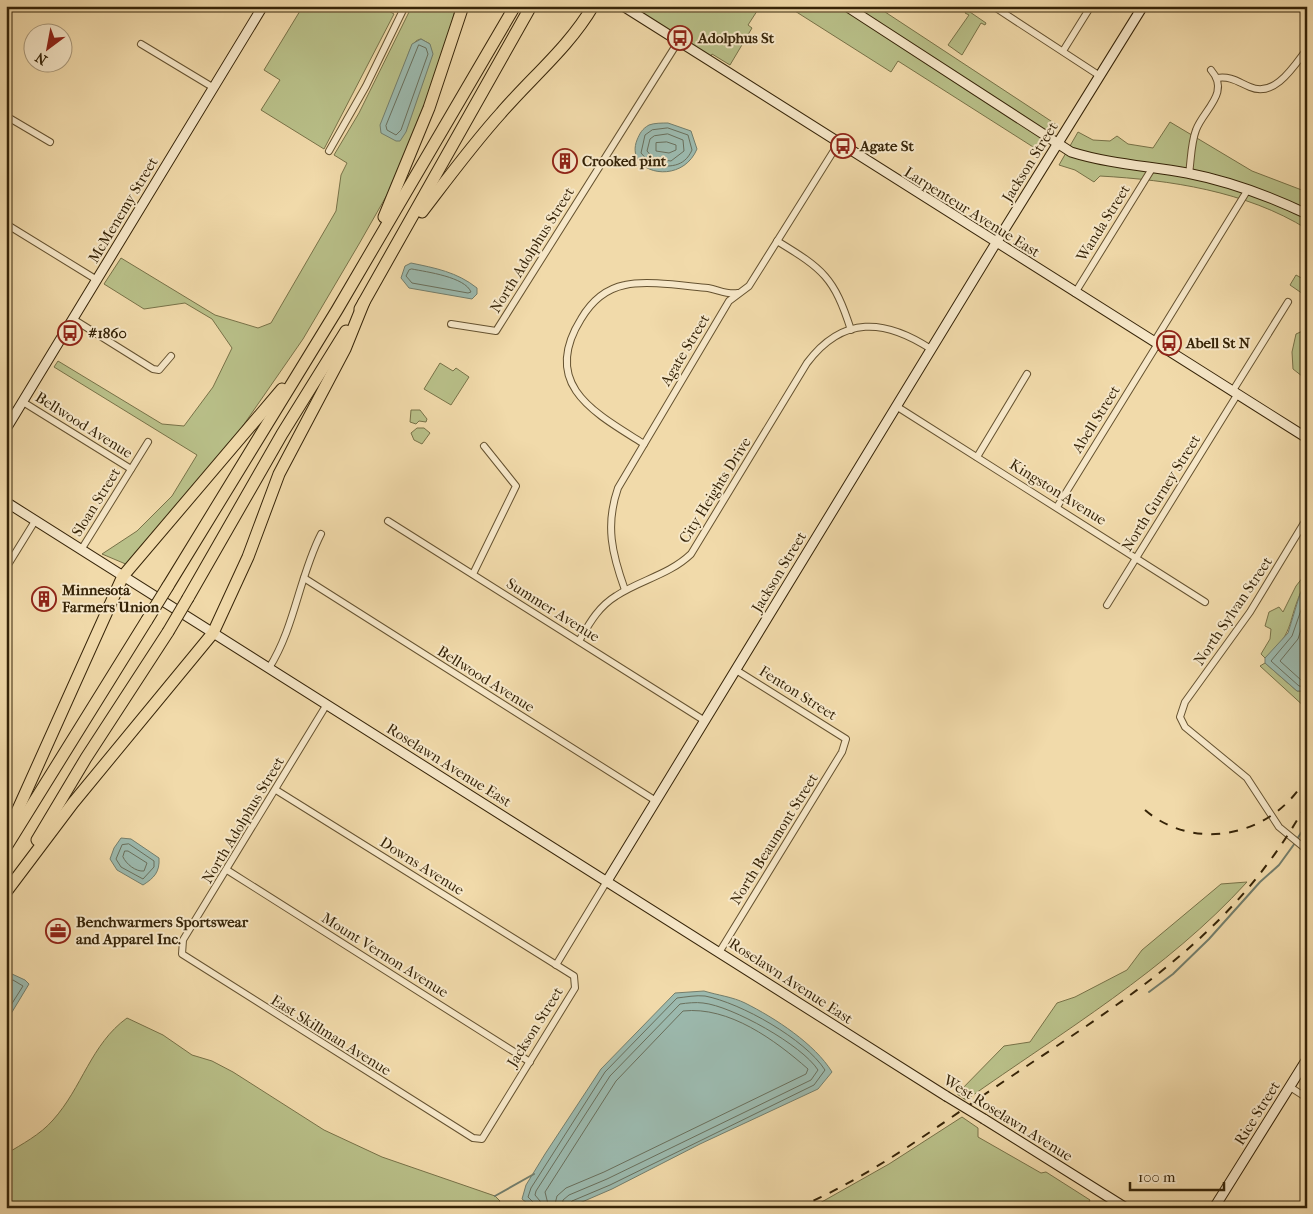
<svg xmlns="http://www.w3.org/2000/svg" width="1313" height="1214" font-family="'IM FELL French Canon',serif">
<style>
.green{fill:#b9c089;stroke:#787248;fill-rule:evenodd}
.water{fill:#9cbaaf;stroke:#737e6c}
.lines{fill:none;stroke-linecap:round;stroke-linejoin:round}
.shore{stroke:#696f5c;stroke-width:1}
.stream{stroke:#737e6c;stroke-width:2}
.street-casing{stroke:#655230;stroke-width:8}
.secondary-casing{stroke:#362408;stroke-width:11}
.highway-casing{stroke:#362408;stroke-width:13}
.street{stroke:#f6e7c8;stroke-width:6}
.secondary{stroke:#f6e7c8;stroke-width:9}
.highway{stroke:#f1daaa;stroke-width:11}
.rail{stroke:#362408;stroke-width:2;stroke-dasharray:9 9;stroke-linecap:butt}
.secondary-bridge-casing{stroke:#362408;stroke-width:11;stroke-linecap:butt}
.highway-bridge-casing{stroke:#362408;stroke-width:13;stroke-linecap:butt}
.secondary-bridge{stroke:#f6e7c8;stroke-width:9}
.highway-bridge{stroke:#f1daaa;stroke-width:11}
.labels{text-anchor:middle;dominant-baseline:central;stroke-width:4;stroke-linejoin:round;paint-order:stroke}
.poi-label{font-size:15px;font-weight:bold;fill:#362408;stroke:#f6e7c8;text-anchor:start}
.street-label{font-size:15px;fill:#362408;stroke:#f6e7c8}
</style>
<rect width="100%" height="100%" fill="#f1daaa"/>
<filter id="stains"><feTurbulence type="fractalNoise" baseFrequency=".004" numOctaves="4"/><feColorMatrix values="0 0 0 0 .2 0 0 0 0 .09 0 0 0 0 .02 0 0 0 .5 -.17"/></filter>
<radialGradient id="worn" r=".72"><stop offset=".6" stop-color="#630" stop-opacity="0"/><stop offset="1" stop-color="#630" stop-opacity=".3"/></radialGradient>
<g class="green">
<polygon points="303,6 380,6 394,14 324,149 261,110 280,80 264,70"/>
<path d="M412 6H456L443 58 396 179 359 244 303 339 240 430 128 565 102 554 137 531 172 496 197 455 54 367 58 361 162 424 184 426 213 387 232 348 212 319 185 303 144 309 104 284 121 258 215 315 258 328 271 323 336 211 341 175 347 163 334 155 359 113ZM421 39 430 44 404 69C408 59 409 41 421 39Z"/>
<polygon points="623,6 757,6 759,8 748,25 752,28 730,65 712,54 708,61"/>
<polygon points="787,6 876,6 1057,125 1041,152 898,61 891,72"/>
<polygon points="967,10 986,23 985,25 981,23 962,55 948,45 969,15 965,13"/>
<path d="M1170 122 1252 171 1307 192V229C1246 191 1170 180 1100 176L1094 182 1075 170 1059 165 1078 132 1093 140 1110 141 1117 136 1128 144 1153 148Z"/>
<polygon points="1296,275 1307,281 1306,296 1290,285"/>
<polygon points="1307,329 1307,380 1293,369 1292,352 1296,334"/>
<polygon points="440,363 453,371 456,368 469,377 451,405 424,389"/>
<polygon points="411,410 420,410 427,419 426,422 419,421 416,424 410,422"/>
<polygon points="417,428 424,428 430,433 422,444 414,440 411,433"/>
<path d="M1307 572C1307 582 1304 585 1300 594 1287 625 1294 633 1265 658L1261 654 1270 639 1271 629 1265 626 1269 612 1279 607 1283 612 1296 586Z"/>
<polygon points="1265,663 1297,691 1307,691 1307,709 1260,666"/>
<path d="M1247 882C1167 970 1062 1032 966 1100L957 1094 1004 1046 1030 1042 1057 1003 1075 997 1127 970 1142 950 1221 884Z"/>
<path d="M127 1018 163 1035 192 1055 212 1061 233 1072 324 1130 382 1157 495 1196 500 1201 495 1208H6V1154C22 1144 40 1135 53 1120 82 1088 91 1044 127 1018Z"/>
<polygon points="962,1117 978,1128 978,1137 1041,1173 1046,1172 1090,1200 1086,1208 811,1208 889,1164"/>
</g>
<g class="water">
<polygon points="421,39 430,44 433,54 406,132 400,141 396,141 381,133 380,125 412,44"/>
<path d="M668 123 691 131 697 149C681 187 624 173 637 140 640 133 642 129 649 125 654 123 662 123 668 123Z"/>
<path d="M411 263C435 268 457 272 477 288V294L472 299 409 288 401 278 405 266Z"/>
<polygon points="1307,583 1307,691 1297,691 1265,663 1265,658 1288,633 1300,594"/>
<path d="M121 838 131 839 159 858C160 872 154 878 143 885L117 870 110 859 114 848Z"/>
<polygon points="12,974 25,980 29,984 6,1022 6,977"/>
<path d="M704 991C717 995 733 997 745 1003 775 1018 815 1044 832 1072L818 1089 700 1144 612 1189 568 1208H533L522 1199 526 1185 545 1154 601 1069 675 993Z"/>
</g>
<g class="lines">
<g class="shore">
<polygon points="419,45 426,48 428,54 401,130 396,135 387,130 386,126"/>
<path d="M668 128 688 135 692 150C684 168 669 167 652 165L641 153 645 135 652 130Z"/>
<polygon points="668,134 683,140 684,151 671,161 654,159 647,151 650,139 654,136"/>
<polygon points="667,142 676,145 676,150 669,153 656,151 656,143"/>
<path d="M412 269C427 272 465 277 471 292L468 293 412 283 406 276 409 270Z"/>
<polyline points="1307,593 1292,636 1271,661 1299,686 1307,687"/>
<polyline points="1307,611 1298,639 1280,661 1301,680 1307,680"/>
<polygon points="129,844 154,861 154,867 143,879 121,867 116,859 122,845"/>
<path d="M125 851H128L147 863 144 871C136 872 126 864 123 857Z"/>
<polyline points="6,981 13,980 23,986 6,1013"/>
<path d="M535 1208 534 1203 528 1197 531 1188 605 1072 677 998C686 997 696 995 705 996 741 1003 805 1039 825 1070L814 1085 610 1185 572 1201 568 1208"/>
<path d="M542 1208 540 1201 535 1195 536 1191 610 1076 680 1004C687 1003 696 1002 703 1003 732 1006 802 1045 818 1070L811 1080 607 1179 569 1195 563 1200 562 1208"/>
<path d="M549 1208 545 1192 616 1081 683 1011C729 1006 775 1040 808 1069L806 1074 604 1172 566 1188 557 1196 554 1208"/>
</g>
<g class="stream">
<polyline points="1297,839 1307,824"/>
<polyline points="1149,992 1173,974 1209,939 1260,882 1279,865 1295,843"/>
<polyline points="495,1196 534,1174"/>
</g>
<defs>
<g id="street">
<polyline points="993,6 1100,76"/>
<polyline points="141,44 214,88"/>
<polyline points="1063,51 1091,6"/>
<path d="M1217 78C1231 76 1238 82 1250 87 1275 98 1294 66 1307 49"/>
<polyline points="6,116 50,142"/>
<polyline points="329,151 366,86 405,6"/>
<path d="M1189 174C1191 160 1191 143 1196 130 1203 110 1231 93 1211 70"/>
<polyline points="6,224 97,280"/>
<path d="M777 241C823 269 834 277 851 330"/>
<polyline points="1075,293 1153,167"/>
<polyline points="73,319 153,369 159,370 171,356"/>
<polyline points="451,324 496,331 678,42"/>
<polyline points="1154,342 1247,191"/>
<polyline points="1232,392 1288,302"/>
<polyline points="23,402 131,469"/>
<polyline points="896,406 1205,602"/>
<path d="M644 444C595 413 540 385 581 319 591 302 605 289 625 285 647 280 685 286 708 288 719 290 727 295 738 293"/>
<polyline points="977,457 1027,374"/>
<polyline points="1057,507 1157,345"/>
<polyline points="1307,518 1250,612 1185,702 1180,717 1185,727 1247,778 1279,827 1307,850"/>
<polyline points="388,521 705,721"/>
<polyline points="81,550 148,442"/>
<polyline points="6,568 35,521"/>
<polyline points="473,574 516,486 484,446"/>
<polyline points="304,578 656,801"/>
<path d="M625 590C612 554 605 525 618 488L729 301 749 286 838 144"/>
<polyline points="1107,605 1237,395"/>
<path d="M579 641C589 624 598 607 616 596 640 580 669 575 691 554L807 363C843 315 885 319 931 349"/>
<path d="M269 668C295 627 299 577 321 534"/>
<polyline points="276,790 574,976 575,988 482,1139 473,1138 182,954 183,940 327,704"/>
<polyline points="227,870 530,1062"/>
<polyline points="720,951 842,752 846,739 736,670"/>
<polyline points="556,965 607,881"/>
<polyline points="1290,1087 1307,1098"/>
</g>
<g id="secondary">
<polyline points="623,6 1307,438"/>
<path d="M846 6 1071 152C1109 164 1149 166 1187 173 1228 181 1269 196 1307 214"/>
<polyline points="6,429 263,6"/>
<polyline points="6,502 946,1096"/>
<polyline points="607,881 991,251 1143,6"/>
<polyline points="984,1119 1126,1208"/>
<polyline points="1214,1208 1307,1059"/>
</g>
<g id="highway">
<path d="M422 212C448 178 473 144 501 113 532 77 569 47 593 6"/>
<polyline points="384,217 429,108 463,6"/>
<polyline points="360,309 531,6"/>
<polyline points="168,586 337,310 515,6"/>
<polyline points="188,598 282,434 346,331"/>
<polyline points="6,836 123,576 282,389"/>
<polyline points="37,840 86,758 168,632"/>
<polyline points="6,847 147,620"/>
<polyline points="6,892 73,803 213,633 248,557 279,474 345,349 364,302"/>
</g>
</defs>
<use href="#street" class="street-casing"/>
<use href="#secondary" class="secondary-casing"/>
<use href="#highway" class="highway-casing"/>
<use href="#street" class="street"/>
<use href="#secondary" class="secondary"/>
<use href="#highway" class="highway"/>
<g class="rail">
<path d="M1145 810C1196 854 1276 835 1307 776"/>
<path d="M797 1208C868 1178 931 1131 994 1088 1118 1004 1231 940 1307 803"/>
</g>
<defs>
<polyline id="secondary-bridge" points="946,1096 984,1119"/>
<g id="highway-bridge">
<polyline points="147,620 168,586"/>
<polyline points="168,632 188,598"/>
</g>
</defs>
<use href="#secondary-bridge" class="secondary-bridge-casing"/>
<use href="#highway-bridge" class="highway-bridge-casing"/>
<use href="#secondary-bridge" class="secondary-bridge"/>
<use href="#highway-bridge" class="highway-bridge"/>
</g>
<defs>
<symbol id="bus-ring" viewBox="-11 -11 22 22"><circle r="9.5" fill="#f6e7c8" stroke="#8f2418" stroke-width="1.5"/><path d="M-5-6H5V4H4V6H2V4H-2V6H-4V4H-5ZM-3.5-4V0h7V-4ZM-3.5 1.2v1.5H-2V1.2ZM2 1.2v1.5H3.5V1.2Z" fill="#8f2418"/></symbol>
<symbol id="building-ring" viewBox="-11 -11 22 22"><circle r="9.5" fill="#f6e7c8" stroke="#8f2418" stroke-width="1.5"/><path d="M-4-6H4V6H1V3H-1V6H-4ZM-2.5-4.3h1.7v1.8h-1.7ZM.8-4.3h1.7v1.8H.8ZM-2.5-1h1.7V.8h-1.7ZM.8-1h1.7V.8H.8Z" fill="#8f2418"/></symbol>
<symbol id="office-ring" viewBox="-11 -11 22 22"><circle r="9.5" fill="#f6e7c8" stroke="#8f2418" stroke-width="1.5"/><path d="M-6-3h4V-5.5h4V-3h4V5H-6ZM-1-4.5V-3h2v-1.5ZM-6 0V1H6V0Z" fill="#8f2418"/></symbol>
</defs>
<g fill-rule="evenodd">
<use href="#bus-ring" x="666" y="24" width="28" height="28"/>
<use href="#bus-ring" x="829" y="132" width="28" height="28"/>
<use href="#building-ring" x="551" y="147" width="28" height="28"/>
<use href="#bus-ring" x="56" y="319" width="28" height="28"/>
<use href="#bus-ring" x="1155" y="329" width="28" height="28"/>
<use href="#building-ring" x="30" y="585" width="28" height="28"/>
<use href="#office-ring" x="44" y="917" width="28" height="28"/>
</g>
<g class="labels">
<g class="poi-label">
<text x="698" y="38">Adolphus St</text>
<text x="860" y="146">Agate St</text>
<text x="582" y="161">Crooked pint</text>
<text x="88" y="333">#1860</text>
<text x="1186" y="343">Abell St N</text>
<text x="62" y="590">Minnesota<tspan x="62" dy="17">Farmers Union</tspan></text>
<text x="76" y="922">Benchwarmers Sportswear<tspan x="76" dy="17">and Apparel Inc.</tspan></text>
</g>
<g class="street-label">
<text transform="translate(1030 162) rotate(-58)">Jackson Street</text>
<text transform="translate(123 210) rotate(-59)">McMenemy Street</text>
<text transform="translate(972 212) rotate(32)">Larpenteur Avenue East</text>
<text transform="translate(1103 223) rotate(-58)">Wanda Street</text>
<text transform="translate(532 250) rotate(-58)">North Adolphus Street</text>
<text transform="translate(685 350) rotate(-59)">Agate Street</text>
<text transform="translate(1096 419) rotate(-58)">Abell Street</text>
<text transform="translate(84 425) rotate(32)">Bellwood Avenue</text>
<text transform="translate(715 490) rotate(-58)">City Heights Drive</text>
<text transform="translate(1058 492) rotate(32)">Kingston Avenue</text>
<text transform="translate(1161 493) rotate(-58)">North Gurney Street</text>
<text transform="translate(96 502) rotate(-58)">Sloan Street</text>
<text transform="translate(779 572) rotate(-59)">Jackson Street</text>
<text transform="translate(553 610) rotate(32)">Summer Avenue</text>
<text transform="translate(1233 611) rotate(-56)">North Sylvan Street</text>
<text transform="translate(486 679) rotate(32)">Bellwood Avenue</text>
<text transform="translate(798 693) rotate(32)">Fenton Street</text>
<text transform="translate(449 765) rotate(32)">Roselawn Avenue East</text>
<text transform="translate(243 820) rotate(-59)">North Adolphus Street</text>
<text transform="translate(774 839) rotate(-58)">North Beaumont Street</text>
<text transform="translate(422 866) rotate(32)">Downs Avenue</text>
<text transform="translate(385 955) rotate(32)">Mount Vernon Avenue</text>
<text transform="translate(791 981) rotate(33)">Roselawn Avenue East</text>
<text transform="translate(535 1027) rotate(-58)">Jackson Street</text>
<text transform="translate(331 1035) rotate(32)">East Skillman Avenue</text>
<text transform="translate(1257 1113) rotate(-58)">Rice Street</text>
<text transform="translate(1008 1118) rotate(32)">West Roselawn Avenue</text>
</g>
</g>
<rect width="1313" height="1214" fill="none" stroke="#f1daaa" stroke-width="25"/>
<rect x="8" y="8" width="1298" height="1199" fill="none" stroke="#362408" stroke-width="2.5"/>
<rect x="12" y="12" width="1288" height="1189" fill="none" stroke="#362408"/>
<g transform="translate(48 48) rotate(212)"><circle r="24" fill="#f6e7c8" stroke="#a9997b"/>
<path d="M0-4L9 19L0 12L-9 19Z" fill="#8f2418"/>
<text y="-8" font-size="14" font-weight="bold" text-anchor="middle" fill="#362408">N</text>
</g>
<path d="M1130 1182v8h94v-8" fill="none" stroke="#362408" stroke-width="2.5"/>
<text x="1138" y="1182" font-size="15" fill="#362408" stroke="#f6e7c8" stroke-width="4" paint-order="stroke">100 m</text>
<rect width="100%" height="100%" filter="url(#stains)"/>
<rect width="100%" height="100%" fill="url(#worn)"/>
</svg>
